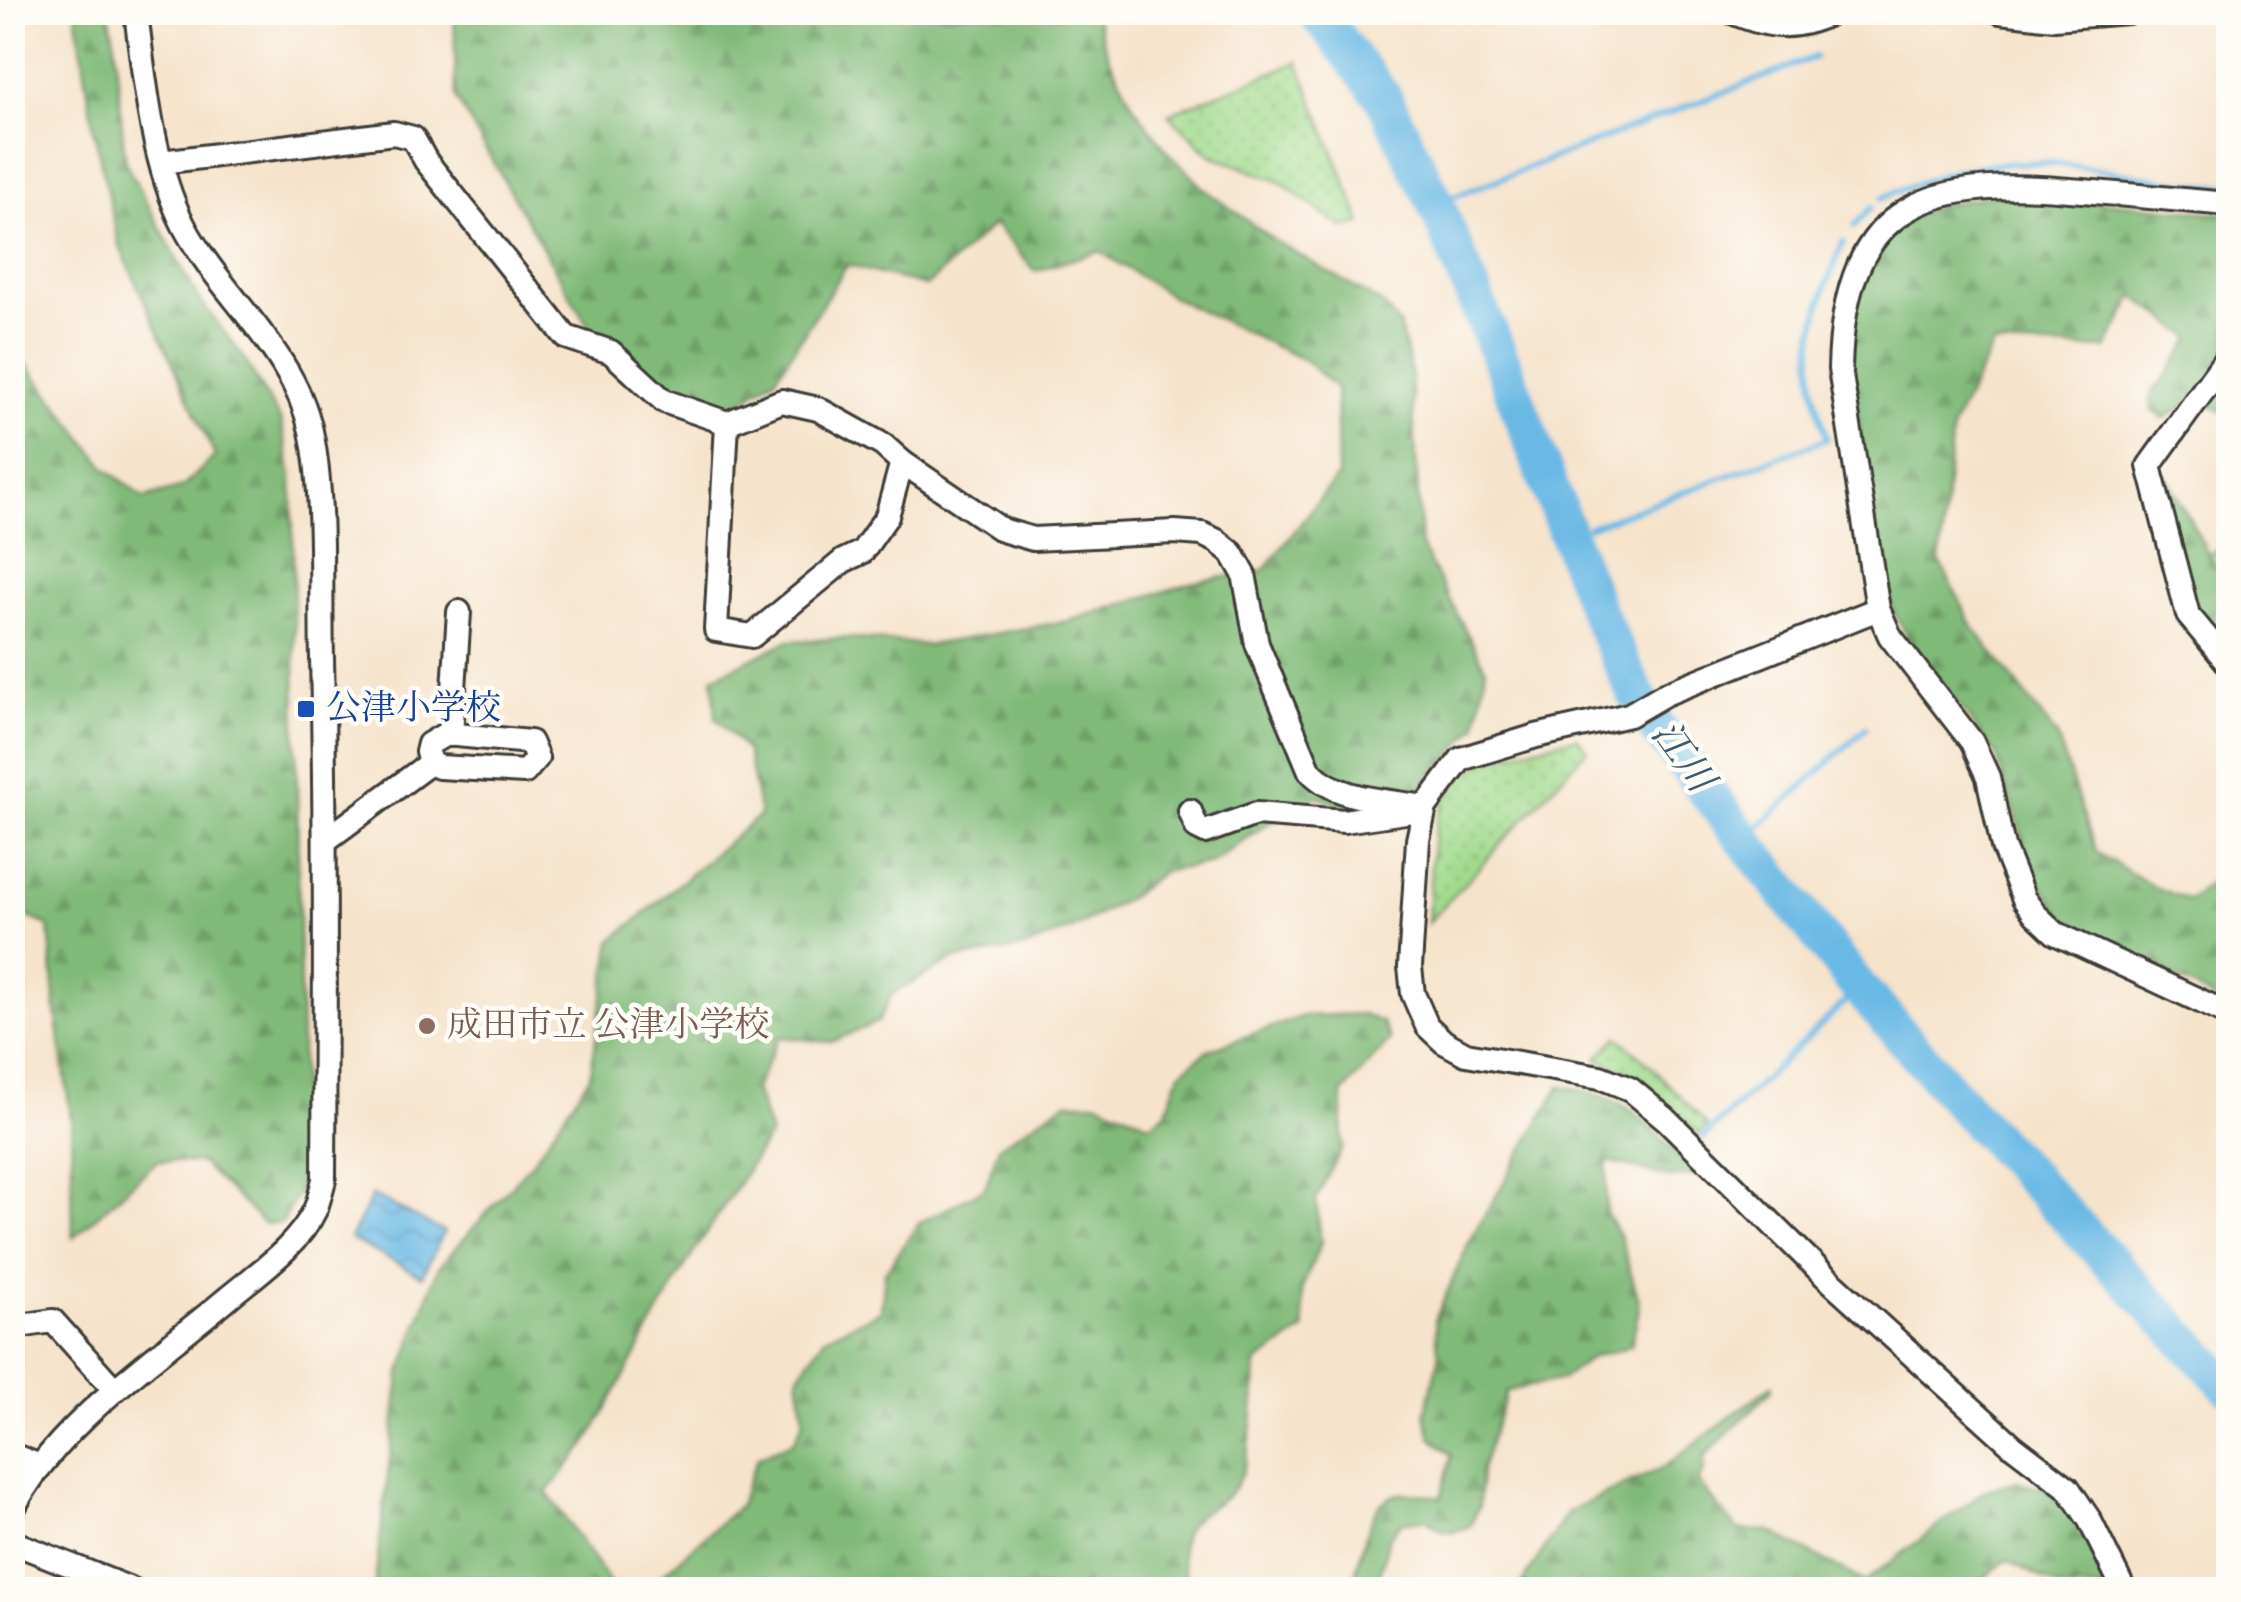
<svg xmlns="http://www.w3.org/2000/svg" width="2241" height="1602" font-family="'IM FELL DW Pica','Noto Serif JP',serif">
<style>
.grass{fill:url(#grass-dots);stroke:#5e7b54;stroke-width:2.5}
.forest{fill:url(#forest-firs);stroke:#4e6b4a;stroke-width:2.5}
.water{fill:url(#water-waves);stroke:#446a80;stroke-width:2.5}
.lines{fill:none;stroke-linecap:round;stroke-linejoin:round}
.stream{stroke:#6bb9e5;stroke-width:6}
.river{stroke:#6bb9e5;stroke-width:38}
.minor-casing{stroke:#3d3a36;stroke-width:28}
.minor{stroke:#fff;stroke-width:22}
.transit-dot{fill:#1a4fb4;stroke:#fdfcf7;stroke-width:4}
.education-dot{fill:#8d6e63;stroke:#fdfcf7;stroke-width:4}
.labels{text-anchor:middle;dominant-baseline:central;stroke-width:9;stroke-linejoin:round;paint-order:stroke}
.transit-label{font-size:35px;fill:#164399;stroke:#fdfcf7;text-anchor:start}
.education-label{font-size:35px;fill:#785e54;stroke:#fdfcf7;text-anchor:start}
.water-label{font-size:38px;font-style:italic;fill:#3c5b6c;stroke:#fdfcf7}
</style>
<defs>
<pattern id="grass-dots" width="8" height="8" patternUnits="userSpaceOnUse" patternTransform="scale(2.5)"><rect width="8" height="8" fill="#a1da8d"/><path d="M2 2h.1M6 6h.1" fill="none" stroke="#8aba79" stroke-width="1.8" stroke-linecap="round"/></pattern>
<pattern id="forest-firs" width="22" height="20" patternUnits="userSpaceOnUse" patternTransform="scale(2.5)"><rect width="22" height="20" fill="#80ba78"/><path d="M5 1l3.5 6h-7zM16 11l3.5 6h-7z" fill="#6e9f67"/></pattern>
<pattern id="water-waves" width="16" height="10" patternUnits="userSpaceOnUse" patternTransform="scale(2.5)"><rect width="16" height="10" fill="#6bb9e5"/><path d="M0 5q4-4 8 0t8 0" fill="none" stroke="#5c9ec4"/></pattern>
</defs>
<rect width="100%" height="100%" fill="#fdfcf7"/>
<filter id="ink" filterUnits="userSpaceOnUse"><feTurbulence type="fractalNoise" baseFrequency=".01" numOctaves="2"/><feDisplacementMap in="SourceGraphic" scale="20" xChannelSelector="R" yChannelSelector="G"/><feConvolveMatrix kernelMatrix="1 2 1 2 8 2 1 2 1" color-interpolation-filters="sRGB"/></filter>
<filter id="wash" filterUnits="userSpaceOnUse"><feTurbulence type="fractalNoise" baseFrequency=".0048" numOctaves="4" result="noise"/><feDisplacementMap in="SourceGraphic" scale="40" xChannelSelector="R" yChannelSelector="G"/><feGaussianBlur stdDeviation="2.25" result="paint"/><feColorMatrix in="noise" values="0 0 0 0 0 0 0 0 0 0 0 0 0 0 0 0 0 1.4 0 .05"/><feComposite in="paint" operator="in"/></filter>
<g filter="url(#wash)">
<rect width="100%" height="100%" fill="#f6e3cb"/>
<g class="grass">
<polygon points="1298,62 1360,218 1362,224 1343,228 1280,182 1210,155 1168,114"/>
<polygon points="2228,542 2228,591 2209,555"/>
<path d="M1577 737 1587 750 1428 923C1432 877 1425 806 1465 773 1487 756 1549 744 1577 737Z"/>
<polygon points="1618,1037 1648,1063 1708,1126 1699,1134 1642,1079 1597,1058"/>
</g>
<g class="forest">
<polygon points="76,13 109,13 115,43 125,162 198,298 241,354 281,421 292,475 303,1165 298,1193 282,1223 264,1224 201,1163 157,1161 73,1238 71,1119 56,1012 49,926 13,910 13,346 106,468 144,498 183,487 215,456 119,245 94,131"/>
<polygon points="454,13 1094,13 1109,58 1133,105 1164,147 1206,190 1272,239 1381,303 1399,324 1411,372 1421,546 1486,669 1477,725 1402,811 1365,818 1318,796 1267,824 1212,863 1162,872 1130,897 1078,926 1024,948 955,959 892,994 878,1022 831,1042 779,1037 755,1089 770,1134 685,1266 586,1445 547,1492 614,1589 374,1590 400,1375 438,1268 533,1161 590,1076 612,941 760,815 747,751 716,718 713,677 788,641 850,638 929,645 1068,621 1191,583 1264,570 1338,476 1336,388 1306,361 1174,298 1099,251 1035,271 994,224 926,286 847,265 776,377 731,409 673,388 587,324 456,98"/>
<polygon points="1991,195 2029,195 2228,214 2228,415 2199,399 2164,418 2151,409 2152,392 2164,380 2192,338 2134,296 2106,349 1993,345 1952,427 1940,562 1973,627 2057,736 2096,852 2154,887 2189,900 2228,868 2228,1007 2065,918 2033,873 1996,755 1906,635 1887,596 1851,376 1850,336 1857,300 1872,260 1887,239 1914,216 1942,205"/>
<polygon points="2155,468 2166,475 2228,591 2228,653 2199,621"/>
<path d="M1360 1014 1382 1022 1390 1040 1342 1094 1343 1147 1316 1199 1321 1242 1302 1288 1304 1330 1256 1363C1255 1395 1253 1465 1232 1491 1227 1498 1214 1504 1207 1509 1173 1531 1179 1554 1190 1589H630L647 1588 739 1506 757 1458 794 1441 804 1420 798 1376 825 1337 881 1311 885 1272 919 1223 985 1188 999 1146 1066 1102H1099L1151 1124 1166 1112 1180 1073 1208 1050 1303 1016Z"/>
<path d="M1560 1086C1634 1097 1647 1123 1696 1175L1669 1177 1607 1161 1606 1214 1620 1237 1640 1304 1631 1346 1592 1357 1562 1379 1507 1391 1481 1469 1479 1506 1470 1526C1450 1534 1443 1534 1427 1519L1401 1523 1389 1537 1377 1589H1350C1361 1564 1366 1505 1393 1496 1408 1490 1426 1496 1441 1497L1452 1455 1431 1437 1425 1415 1439 1358 1435 1320 1469 1242Z"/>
<polygon points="1772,1385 1771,1391 1704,1457 1704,1470 1698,1482 1738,1530 1769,1531 1865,1582 1984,1491 2017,1481 2047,1489 2080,1522 2114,1589 2062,1589 2007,1560 1970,1589 1517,1590 1569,1511 1664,1467"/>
</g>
<polygon class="water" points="372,1195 444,1232 422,1276 350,1239"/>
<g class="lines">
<g class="stream">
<polyline points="1453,197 1815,57"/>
<path d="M1882 198C1933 175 1981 161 2038 163 2102 165 2164 186 2228 186"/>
<polyline points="1435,204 1439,203"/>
<polyline points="1854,226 1871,208"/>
<path d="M1589 527 1827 439C1800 356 1812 320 1843 242"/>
<polyline points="1568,536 1571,534"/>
<polyline points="1754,831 1866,728"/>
<polyline points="1744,840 1746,838"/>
<polyline points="1857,991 1860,989"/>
<polyline points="1703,1138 1848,999"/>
</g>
<polyline class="river" points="1316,12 1383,97 1434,200 1503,365 1596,609 1636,694 1655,725 1860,989 1976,1120 2228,1386"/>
</g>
</g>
<g filter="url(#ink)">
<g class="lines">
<defs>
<g id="minor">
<path d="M1732 12C1770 28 1796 31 1833 12"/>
<polyline points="2000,12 2054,18 2128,12"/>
<path d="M161 162 394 133 413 138 426 161 566 337 611 352 664 401 727 423 782 401 818 409 883 445 902 462 1002 530 1033 539 1175 532 1202 534 1217 541 1232 553 1244 574 1257 644 1310 771C1338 801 1387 800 1425 807"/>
<path d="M2228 204C2180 200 2132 195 2083 191 1934 177 1844 196 1840 369L1878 609 1890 636 1972 742 1988 777 2003 847 2024 899 2035 914 2055 933 2228 1014"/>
<polyline points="2228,356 2149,466 2188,615 2228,663"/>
<polyline points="727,423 716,630 752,636 843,561 862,552 887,516 902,462"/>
<polyline points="1878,609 1665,694 1629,715 1536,736 1461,759 1425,807 1418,840 1410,967 1413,994 1427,1026 1444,1042 1466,1054 1600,1077 1630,1089 1666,1119 1824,1275 2013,1446 2068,1488 2089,1519 2124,1590"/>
<polygon points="446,734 530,742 537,758 525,772 439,767 430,763 427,752 429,744"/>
<polyline points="451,735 459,612"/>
<polyline points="1190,811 1197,828 1205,832 1256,814 1344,821 1412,811"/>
<polyline points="326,840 430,763"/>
<polyline points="12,1327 53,1321 114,1389"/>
<polyline points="12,1455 40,1466"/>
<path d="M12 1511C55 1424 156 1359 229 1297 259 1272 298 1246 315 1210 319 1201 321 1190 324 1180 325 1006 326 832 322 658 320 589 325 497 311 431 294 351 221 296 184 226 153 166 144 79 136 12"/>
<polyline points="12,1542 133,1590"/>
</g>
</defs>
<use href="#minor" class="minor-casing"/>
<use href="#minor" class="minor"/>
</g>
</g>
<rect class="transit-dot" x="296" y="699" width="20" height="20" rx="5"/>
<circle class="education-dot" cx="427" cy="1026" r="10"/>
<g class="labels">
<g class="transit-label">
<text x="326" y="709">公津小学校</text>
</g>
<g class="education-label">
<text x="447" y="1026">成田市立 公津小学校</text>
</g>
<g class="water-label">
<text transform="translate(1682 757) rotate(54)">江川</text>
</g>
</g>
<rect width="2241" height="1602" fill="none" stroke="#fdfcf7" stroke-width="50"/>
</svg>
